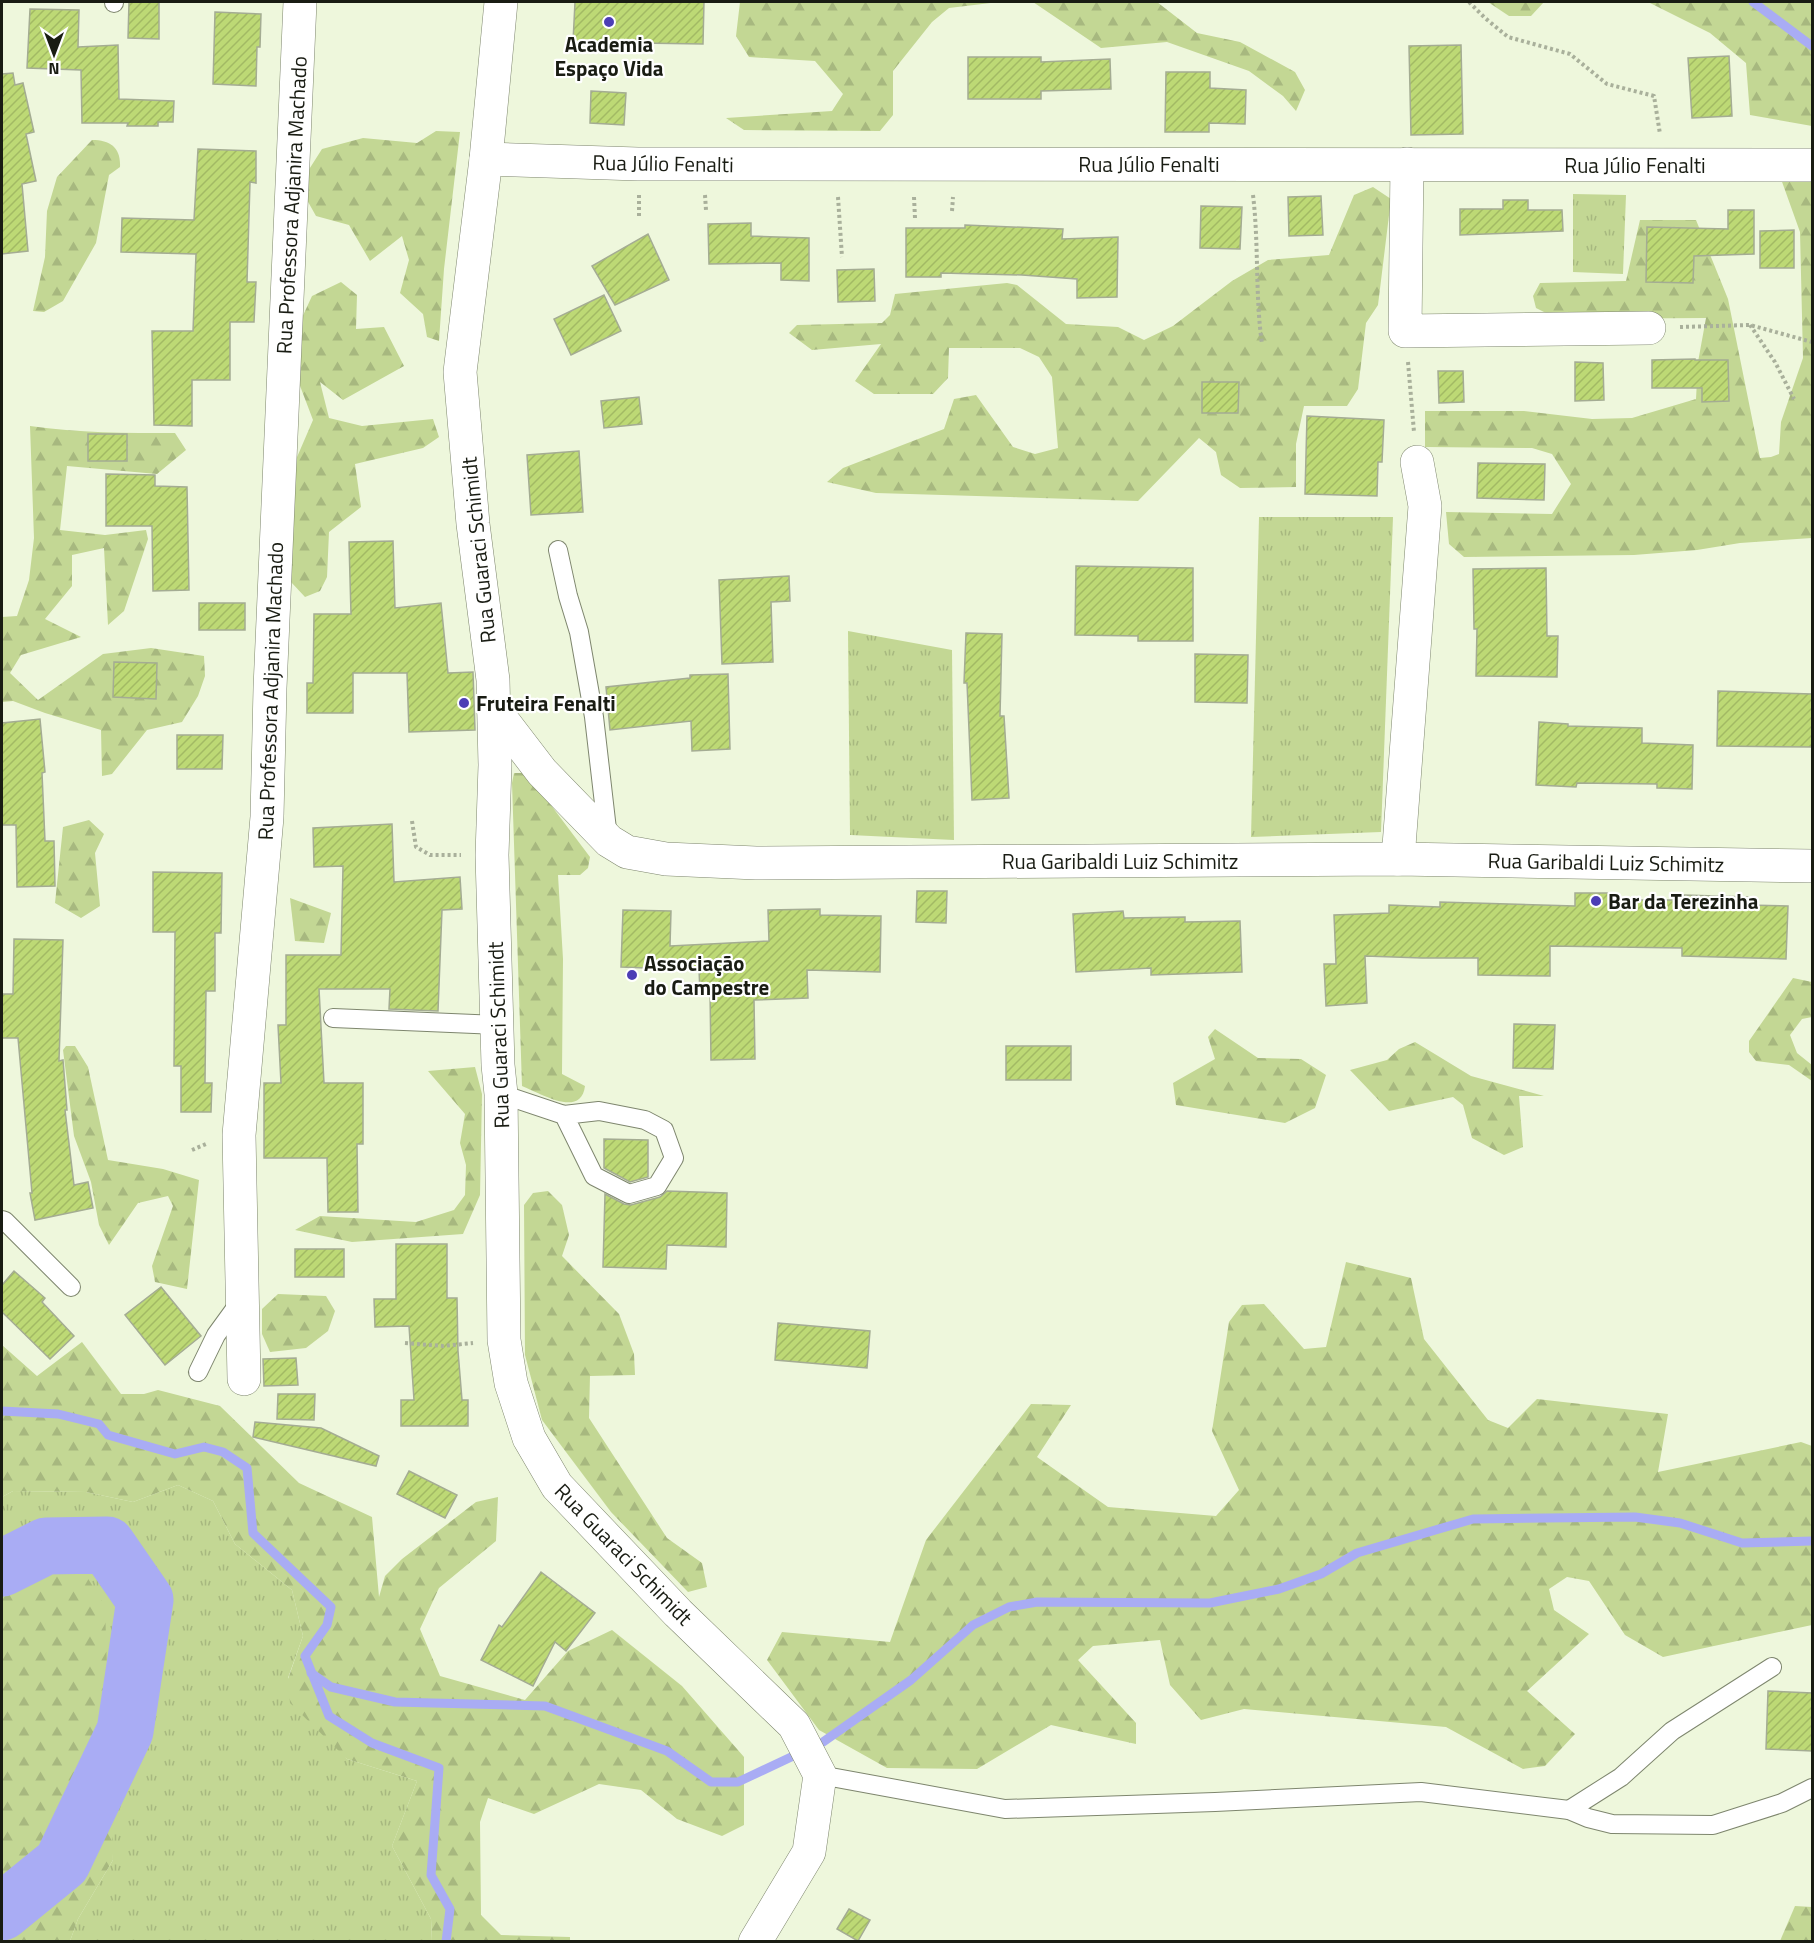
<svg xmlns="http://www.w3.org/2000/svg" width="1814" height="1943" font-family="'Titillium Web',sans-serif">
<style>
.grass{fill:url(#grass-tufts)}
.forest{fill:url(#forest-firs)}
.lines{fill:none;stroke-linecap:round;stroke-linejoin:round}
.stream{stroke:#a9acf4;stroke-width:9}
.river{stroke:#a9acf4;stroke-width:57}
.building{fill:url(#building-hatch);stroke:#a4ac93;stroke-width:1.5}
.lane-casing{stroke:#7e866e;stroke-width:20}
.street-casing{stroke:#7e866e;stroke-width:34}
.path{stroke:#a9b09b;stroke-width:4;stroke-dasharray:3 3;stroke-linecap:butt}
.lane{stroke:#fff;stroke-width:18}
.street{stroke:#fff;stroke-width:33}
.poi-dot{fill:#4c3eb5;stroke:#fff;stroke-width:2}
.labels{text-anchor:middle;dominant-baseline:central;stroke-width:4.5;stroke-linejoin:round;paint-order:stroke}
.poi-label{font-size:21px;font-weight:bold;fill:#191c13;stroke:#fff;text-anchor:start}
.street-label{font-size:21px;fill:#191c13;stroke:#fff}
</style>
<defs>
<pattern id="grass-tufts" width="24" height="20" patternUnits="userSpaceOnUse" patternTransform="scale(1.5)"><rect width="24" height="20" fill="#c3d794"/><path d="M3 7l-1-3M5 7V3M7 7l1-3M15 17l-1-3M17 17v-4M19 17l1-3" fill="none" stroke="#a7b87f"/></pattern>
<pattern id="forest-firs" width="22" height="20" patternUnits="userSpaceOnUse" patternTransform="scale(1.5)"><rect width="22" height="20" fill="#c3d794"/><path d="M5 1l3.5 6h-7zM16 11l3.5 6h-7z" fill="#a7b87f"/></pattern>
<pattern id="building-hatch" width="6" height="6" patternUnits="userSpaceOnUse" patternTransform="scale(1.5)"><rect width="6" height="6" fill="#bdd975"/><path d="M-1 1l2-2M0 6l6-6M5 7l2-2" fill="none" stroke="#a2ba64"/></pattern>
</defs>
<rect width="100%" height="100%" fill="#eef7dc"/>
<g class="grass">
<polygon points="1573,194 1626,195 1623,274 1573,272"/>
<polygon points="1259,517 1393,517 1381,832 1251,837"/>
<polygon points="848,631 952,650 954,840 850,835"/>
<polygon points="178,1485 213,1501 235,1544 292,1590 303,1636 288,1678 347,1759 417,1781 392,1846 431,1919 432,1941 70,1941 78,1919 113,1860 61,1535 2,1550 2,1497 13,1491 86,1492 133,1502"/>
</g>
<g class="forest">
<polygon points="740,2 999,2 949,8 932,22 893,71 893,115 880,131 744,130 726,118 832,111 843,94 815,61 749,57 736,36"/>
<polygon points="1033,2 1157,2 1197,33 1240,42 1295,72 1305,90 1296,111 1283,96 1249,71 1167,42 1101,48"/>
<polygon points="1488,2 1544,2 1531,16 1509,16"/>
<polygon points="1648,2 1812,2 1812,126 1750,115 1746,63 1710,33"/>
<polygon points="436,131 460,132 444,269 439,341 427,337 423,314 400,293 409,260 402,236 370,261 349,225 316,216 307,200 308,171 322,149 363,138 417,143"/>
<path d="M92 140C111 140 121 148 120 167L109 175 96 243 63 301 44 312 33 311 45 257 47 211 57 177Z"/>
<polygon points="1812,178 1812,538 1740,543 1697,550 1634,555 1464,557 1449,544 1446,512 1552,514 1571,484 1552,454 1532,448 1425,447 1425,411 1524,411 1592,419 1632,418 1696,399 1698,362 1706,318 1558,319 1536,308 1533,296 1540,283 1626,281 1640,220 1696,220 1728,299 1760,458 1771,457 1779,454 1781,422 1803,358 1800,232 1781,179"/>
<polygon points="1373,187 1391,199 1378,305 1366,323 1358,389 1347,406 1304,406 1296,444 1296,487 1240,488 1221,475 1216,452 1199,438 1138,501 876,493 827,482 843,468 944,429 954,399 976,395 1013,447 1035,454 1058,448 1052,377 1039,357 1020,348 949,348 948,378 933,394 874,394 855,381 881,344 812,350 789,333 797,325 882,323 890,315 895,294 1007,283 1017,285 1066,324 1118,327 1144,340 1173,326 1232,281 1268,260 1329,255 1354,195"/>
<polygon points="341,282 357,295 356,329 384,327 404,366 343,400 320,382 329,418 362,426 433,419 439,437 423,448 355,464 361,507 329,532 327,577 320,591 305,597 291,582 288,478 313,420 294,370 294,335 312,296"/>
<path d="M30 426C78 433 127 433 175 433L186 450 157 474 67 466 60 530 105 535 146 530 148 539 124 611 108 625 104 548 72 555V586L45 619 81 637 21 655 10 673 38 700 103 654 151 648 204 656 205 676 198 696 182 722 147 730 112 774 102 776 101 730 45 713 13 701 2 702V617L17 616 29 580 34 538Z"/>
<path d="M514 773H524L532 780 590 857 588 868 580 875H558L563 959 562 1074 585 1086C581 1119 540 1093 522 1086L512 783Z"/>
<polygon points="89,820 104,834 95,853 100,906 81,918 55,903 63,827"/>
<polygon points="290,898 331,913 324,943 295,941"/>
<polygon points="1793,978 1812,982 1812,1017 1802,1019 1790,1035 1797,1053 1812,1065 1812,1081 1789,1065 1756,1061 1749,1052 1749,1041"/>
<polygon points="1215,1029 1258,1058 1301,1059 1326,1075 1315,1108 1285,1123 1176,1105 1173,1083 1215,1059 1208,1037"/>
<polygon points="1415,1042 1471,1076 1544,1096 1519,1096 1523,1147 1504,1155 1472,1138 1463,1105 1453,1097 1389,1111 1350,1070 1387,1060 1399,1049"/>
<polygon points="66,1046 75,1046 88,1067 108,1160 163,1169 199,1180 187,1289 155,1282 152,1266 173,1206 168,1196 138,1203 109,1245 99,1225 91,1182 74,1136 63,1050"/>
<polygon points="475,1067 482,1094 480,1195 463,1234 352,1242 295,1230 320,1216 416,1222 454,1210 465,1195 466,1165 460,1143 465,1114 428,1071"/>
<polygon points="548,1191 562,1205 569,1235 562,1256 619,1314 634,1354 635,1375 590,1376 589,1418 667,1538 702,1563 707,1587 688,1592 611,1512 542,1420 525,1355 524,1205 533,1193"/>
<polygon points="1346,1262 1411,1278 1424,1339 1488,1420 1508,1428 1537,1399 1668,1414 1658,1472 1801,1442 1812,1446 1812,1625 1663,1657 1625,1635 1589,1581 1567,1577 1549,1589 1554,1610 1589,1634 1527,1691 1575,1734 1545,1766 1523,1769 1446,1727 1244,1709 1201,1720 1170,1685 1160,1640 1093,1646 1078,1660 1136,1723 1136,1744 1051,1725 977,1769 887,1768 819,1730 767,1660 782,1632 890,1642 926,1540 1031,1404 1071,1405 1037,1457 1108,1507 1216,1516 1239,1490 1212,1431 1229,1322 1242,1305 1264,1304 1304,1349 1326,1347"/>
<polygon points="278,1294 326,1296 335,1311 328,1331 306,1348 270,1352 262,1334 262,1309"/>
<polygon points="82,1342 121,1394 144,1394 158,1390 220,1406 299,1483 372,1517 379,1597 385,1576 402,1559 476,1502 498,1497 496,1541 439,1588 420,1629 440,1676 525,1700 568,1651 612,1630 682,1686 744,1757 744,1825 722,1836 677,1819 641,1790 599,1784 534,1814 488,1798 480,1822 481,1915 501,1935 570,1937 570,1941 432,1941 431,1919 392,1846 417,1781 347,1759 290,1703 288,1679 303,1636 292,1590 235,1544 213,1501 178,1485 133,1502 86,1492 13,1491 2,1497 2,1345 37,1376"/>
<polygon points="61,1535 105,1606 113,1860 78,1919 70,1941 2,1941 2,1550"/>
<polygon points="1795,1906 1812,1907 1812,1941 1780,1941"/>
</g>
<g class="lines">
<g class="stream">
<polyline points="1753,2 1812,46"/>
<polyline points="2,1411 58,1414 99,1424 108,1435 175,1454 204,1447 223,1452 247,1468 253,1533 331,1607 327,1625 305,1656 329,1716 372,1743 439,1768 431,1875 450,1909 446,1942"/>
<polyline points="311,1673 331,1687 395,1702 545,1706 667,1751 711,1782 738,1782 823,1742 911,1680 973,1625 1009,1607 1037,1602 1210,1603 1279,1589 1321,1574 1357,1553 1473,1519 1635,1517 1680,1523 1742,1543 1812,1541"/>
</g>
<polyline class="river" points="2,1568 46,1546 107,1545 145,1600 125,1731 62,1863 2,1912"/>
</g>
<g class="building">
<polygon points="129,2 159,2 159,39 128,38"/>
<polygon points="575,2 704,2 703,44 573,42"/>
<polygon points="30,9 79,10 78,47 118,45 119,99 174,101 173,122 158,122 158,126 127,126 128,123 82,123 81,70 27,68"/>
<polygon points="215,12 261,14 260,47 257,47 256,86 213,84"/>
<polygon points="1461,45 1463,134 1411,135 1409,46"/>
<polygon points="1729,56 1732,116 1692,118 1688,58"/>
<polygon points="968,57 1041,57 1041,62 1110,59 1111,89 1041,91 1041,99 968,99"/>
<polygon points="1166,72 1210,72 1210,88 1246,90 1245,124 1209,123 1209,132 1165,132"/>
<polygon points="13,73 15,85 23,83 34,132 26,134 36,181 22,184 28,251 2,254 2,74"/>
<polygon points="591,91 626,93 624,125 590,123"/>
<polygon points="198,149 256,151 256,183 250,182 247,282 256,282 254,322 230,322 230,380 192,380 192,426 154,425 152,331 193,331 196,254 121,252 122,218 194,220"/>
<polygon points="1321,196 1323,235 1289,236 1288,197"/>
<polygon points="1503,200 1528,200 1528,210 1562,210 1563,231 1460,235 1460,209 1503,209"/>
<polygon points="1201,206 1242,207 1240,249 1200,248"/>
<polygon points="1728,210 1754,210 1754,254 1694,256 1693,283 1646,282 1647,227 1728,229"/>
<polygon points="751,223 751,236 809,238 809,281 781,280 781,263 709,264 708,224"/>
<polygon points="965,225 1063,229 1062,239 1118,237 1117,297 1077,298 1077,279 1022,275 941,273 941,277 906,277 906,228 965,228"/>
<polygon points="1794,230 1794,268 1760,268 1760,231"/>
<polygon points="648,234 669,280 615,305 592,266"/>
<polygon points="874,269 875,301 838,302 837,270"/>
<polygon points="604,295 621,331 571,355 554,319"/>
<polygon points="1695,359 1695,360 1728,360 1729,401 1702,402 1702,388 1652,388 1652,360"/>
<polygon points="1575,362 1603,363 1604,400 1575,401"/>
<polygon points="1438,371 1463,371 1464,402 1439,403"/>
<polygon points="1202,382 1239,382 1238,413 1202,413"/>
<polygon points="639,397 642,424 604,428 601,401"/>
<polygon points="1307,416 1384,420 1382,462 1378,462 1377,496 1305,494"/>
<rect x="88" y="434" width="39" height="27"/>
<polygon points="579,451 583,512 531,515 527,455"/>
<polygon points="1478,463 1545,464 1544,500 1477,498"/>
<polygon points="106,474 155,475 155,486 187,487 189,590 153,591 152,526 106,526"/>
<polygon points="393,541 395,608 441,603 448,673 473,672 475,730 409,732 407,673 353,673 353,713 307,713 307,683 313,683 314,614 351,614 349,542"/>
<polygon points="1076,566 1193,568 1193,641 1138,641 1138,636 1075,635"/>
<polygon points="1546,568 1547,636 1558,636 1557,677 1476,676 1477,629 1474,629 1473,569"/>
<polygon points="789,576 790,601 771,602 773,662 722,664 719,580"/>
<rect x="199" y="603" width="46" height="27"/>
<polygon points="966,633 1002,634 1000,716 1004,716 1009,798 972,800 967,683 964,683"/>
<polygon points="1195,654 1248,655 1247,703 1195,702"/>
<polygon points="114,662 157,663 156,699 113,697"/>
<polygon points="728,674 730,749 692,751 691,721 610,730 606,687 690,678 690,675"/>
<polygon points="1718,691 1812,694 1812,747 1717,746"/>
<polygon points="40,719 45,772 42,773 45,841 54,841 55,886 17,887 16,825 2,825 2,723"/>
<polygon points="1539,722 1568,724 1568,726 1642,728 1642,743 1693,745 1692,789 1657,788 1657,784 1577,783 1576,787 1536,785"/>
<polygon points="177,735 223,735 222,769 177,769"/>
<polygon points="392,824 394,882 460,877 462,909 442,910 438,1011 389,1009 390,989 319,989 324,1083 363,1083 363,1144 357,1144 358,1212 328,1212 327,1158 264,1158 264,1083 281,1083 278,1025 286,1025 286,955 341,955 343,866 314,867 313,828"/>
<polygon points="153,872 222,873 221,933 215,933 215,991 206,991 205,1083 212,1083 211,1112 181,1112 181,1066 174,1066 175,932 153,932"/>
<polygon points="917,891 947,891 946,923 916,922"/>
<polygon points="1575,893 1613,893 1613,900 1684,900 1684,895 1748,897 1747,905 1788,906 1786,959 1682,956 1682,948 1550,946 1550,976 1478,975 1478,958 1422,958 1365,956 1367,1003 1326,1006 1324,964 1336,964 1334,915 1389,913 1389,905 1440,907 1440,902 1575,906"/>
<polygon points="820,909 820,915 881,916 880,972 807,970 808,998 754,1000 755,1059 711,1060 710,991 700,992 699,970 621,967 623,910 671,911 670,946 769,941 768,910"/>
<polygon points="1123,911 1124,918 1185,917 1185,922 1240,921 1242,972 1151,975 1151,968 1076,972 1073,914"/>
<polygon points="14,939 63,940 59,1061 63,1060 67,1110 65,1110 74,1185 88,1182 93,1208 35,1220 30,1193 32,1193 18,1038 2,1038 2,994 13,994"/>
<polygon points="1514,1024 1555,1025 1553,1069 1513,1068"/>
<rect x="1006" y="1046" width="65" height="34"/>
<polygon points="604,1139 648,1140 648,1177 630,1182 604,1168"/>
<polygon points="667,1191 727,1193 726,1247 667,1245 666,1269 603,1267 605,1194 624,1204 631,1205 660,1197"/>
<polygon points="396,1244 447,1244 447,1298 457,1298 458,1351 462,1400 468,1400 468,1426 401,1426 401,1400 414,1400 409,1326 375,1327 374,1299 396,1299"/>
<rect x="295" y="1249" width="49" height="28"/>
<polygon points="14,1271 45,1298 42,1302 74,1336 50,1359 2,1312 2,1285"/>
<polygon points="161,1287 201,1336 165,1365 125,1315"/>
<polygon points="778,1323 870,1331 867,1368 775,1360"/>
<polygon points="296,1358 298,1385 264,1386 263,1359"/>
<polygon points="278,1394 315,1394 314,1420 277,1419"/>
<polygon points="255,1422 321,1428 379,1456 376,1466 253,1437"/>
<polygon points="409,1471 457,1495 445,1518 397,1494"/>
<polygon points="541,1572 595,1613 566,1651 555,1642 533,1686 481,1660 499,1625 502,1627"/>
<polygon points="1768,1691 1812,1693 1812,1751 1766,1749"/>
<polygon points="849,1909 870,1920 858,1941 837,1929"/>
</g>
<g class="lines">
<defs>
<g id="lane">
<polyline points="114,3 114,2"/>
<polyline points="558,550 568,596 579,632 594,717 608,838"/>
<polyline points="333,1018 498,1025"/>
<polyline points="501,1094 564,1115 599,1111 645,1120 664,1130 674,1158 657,1186 629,1194 594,1176 564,1115"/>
<polyline points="2,1220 5,1221 71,1287"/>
<polyline points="198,1372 216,1335 240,1302"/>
<polyline points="820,1775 1005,1809 1215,1802 1421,1792 1569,1810 1588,1818 1612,1824 1713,1825 1782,1803 1812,1788"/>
<polyline points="1569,1810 1621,1777 1672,1731 1772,1667"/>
</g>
<g id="street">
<polyline points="501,2 486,159 460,372 473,524 493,680 495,765 492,855 498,1065 501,1094 504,1340 511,1383 529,1438 557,1486 678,1613 794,1725 820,1775 809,1852 755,1942"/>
<polyline points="486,159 638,164 1812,165"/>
<polyline points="1407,164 1405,331 1649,328"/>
<polyline points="493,708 542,772 609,841 627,852 666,859 756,863 1398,859 1812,866"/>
<polyline points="1398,859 1425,506 1417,462"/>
<polyline points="244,1379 239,1135 267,817 270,688 300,2"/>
</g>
</defs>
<use href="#lane" class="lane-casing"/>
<use href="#street" class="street-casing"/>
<g class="path">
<polyline points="1469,2 1485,18 1508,37 1570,54 1607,84 1654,96 1660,134"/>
<polyline points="639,195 639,218"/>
<polyline points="705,195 706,210"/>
<path d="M1253 195C1259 245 1255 295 1262 344"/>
<polyline points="838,197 842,257"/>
<polyline points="914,197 915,218"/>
<polyline points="952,211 953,197"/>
<polyline points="1750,325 1775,362 1794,399"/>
<polyline points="1680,327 1750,325 1812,342"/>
<polyline points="1408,362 1414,432"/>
<polyline points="412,821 416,847 430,855 461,855"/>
<polyline points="192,1150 206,1144"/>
<polyline points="405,1343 443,1346 473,1343"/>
</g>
<use href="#lane" class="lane"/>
<use href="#street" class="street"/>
</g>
<g class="poi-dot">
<circle cx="609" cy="22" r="6"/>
<circle cx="464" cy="703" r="6"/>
<circle cx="1596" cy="901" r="6"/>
<circle cx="632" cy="975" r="6"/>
</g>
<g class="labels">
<g class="poi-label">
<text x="609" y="44" text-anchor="middle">Academia<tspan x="609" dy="24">Espaço Vida</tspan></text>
<text x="476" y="703">Fruteira Fenalti</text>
<text x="1608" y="901">Bar da Terezinha</text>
<text x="644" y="963">Associação<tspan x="644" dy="24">do Campestre</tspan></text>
</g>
<g class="street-label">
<text transform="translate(663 163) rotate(1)">Rua Júlio Fenalti</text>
<text x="1149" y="164">Rua Júlio Fenalti</text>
<text x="1635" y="165">Rua Júlio Fenalti</text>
<text transform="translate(291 205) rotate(-87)">Rua Professora Adjanira Machado</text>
<text transform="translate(478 550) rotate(-96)">Rua Guaraci Schimidt</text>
<text transform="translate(270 691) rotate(-88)">Rua Professora Adjanira Machado</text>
<text x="1120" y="861">Rua Garibaldi Luiz Schimitz</text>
<text transform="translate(1606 862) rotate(1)">Rua Garibaldi Luiz Schimitz</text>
<text transform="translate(498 1035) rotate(-92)">Rua Guaraci Schimidt</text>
<text transform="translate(624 1554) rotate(46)">Rua Guaraci Schimidt</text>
</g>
</g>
<rect width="1814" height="1943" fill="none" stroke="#191c13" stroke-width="6"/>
<g transform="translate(54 54) rotate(180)" stroke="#ffffff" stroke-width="4.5" paint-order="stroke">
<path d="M0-4.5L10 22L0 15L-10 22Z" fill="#191c13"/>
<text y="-9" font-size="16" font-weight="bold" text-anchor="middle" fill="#191c13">N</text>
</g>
</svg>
